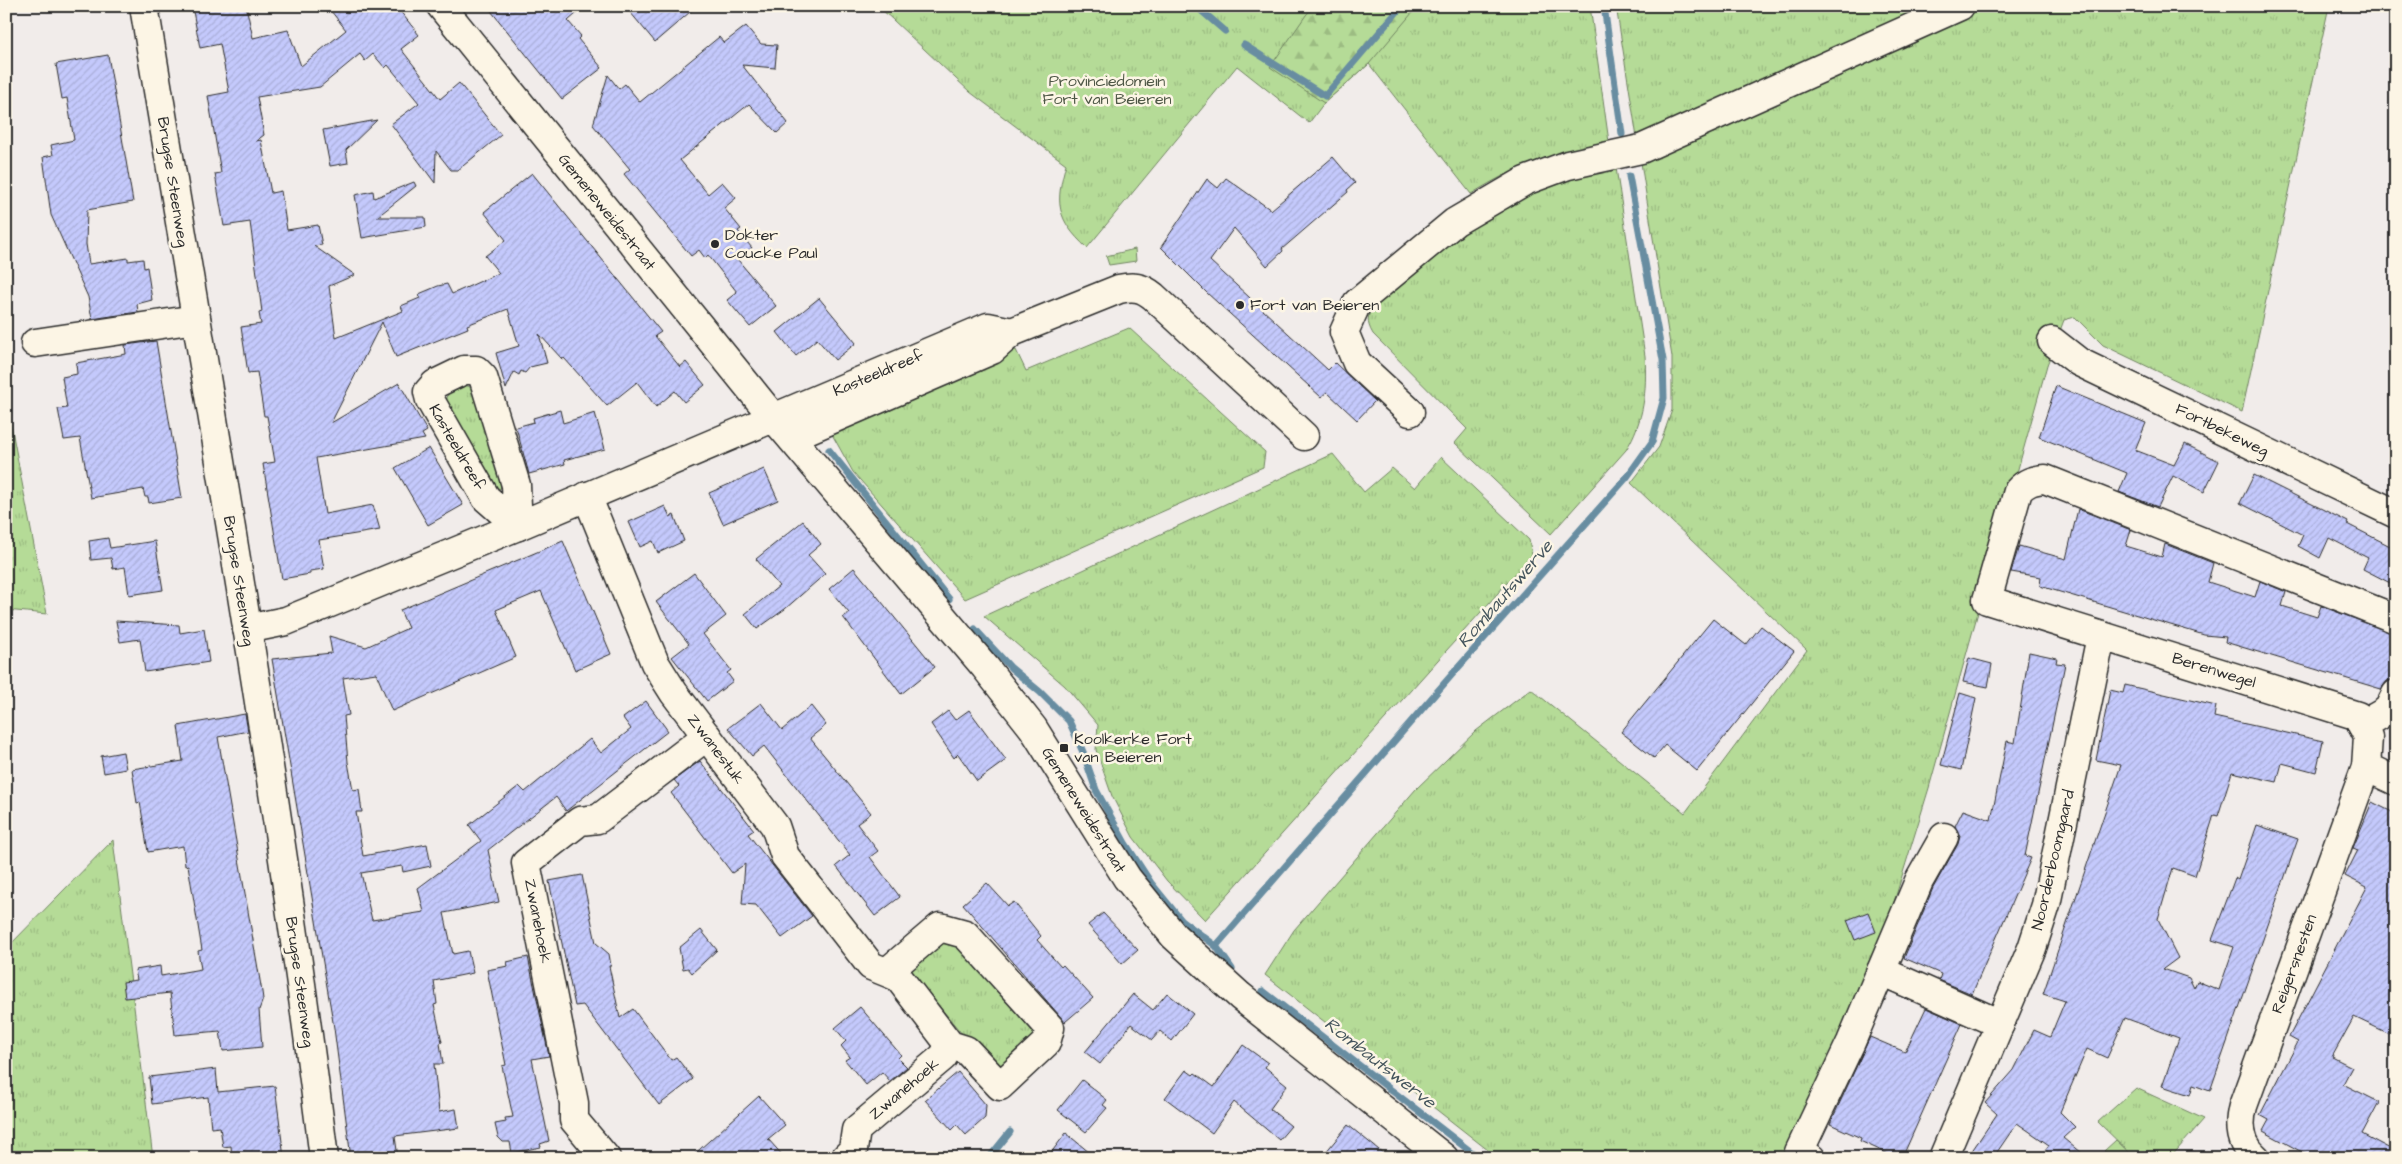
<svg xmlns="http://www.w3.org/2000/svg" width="2402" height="1164" font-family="'Architects Daughter',sans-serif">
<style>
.grass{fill:url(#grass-tufts);stroke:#708361}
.forest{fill:url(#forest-firs);stroke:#708361}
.pitch{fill:#b5db97;stroke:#708361}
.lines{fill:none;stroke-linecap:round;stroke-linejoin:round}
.stream{stroke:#678da1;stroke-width:7}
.building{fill:url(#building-hatch);stroke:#2b2b2b}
.minor-casing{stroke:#2b2b2b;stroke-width:31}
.major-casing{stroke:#2b2b2b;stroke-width:31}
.minor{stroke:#fcf5e5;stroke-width:28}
.major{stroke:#fcf5e5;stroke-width:28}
.poi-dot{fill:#2b2b2b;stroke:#fcf5e5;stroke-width:2}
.labels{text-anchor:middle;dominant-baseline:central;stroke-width:5;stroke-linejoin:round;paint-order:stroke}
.park-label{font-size:16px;fill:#4e5746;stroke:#fcf5e5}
.street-label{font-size:16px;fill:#2b2b2b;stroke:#fcf5e5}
.poi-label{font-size:16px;fill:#2b2b2b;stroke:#fcf5e5;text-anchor:start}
.water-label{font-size:18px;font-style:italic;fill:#44545c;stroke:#fcf5e5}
</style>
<defs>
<pattern id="grass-tufts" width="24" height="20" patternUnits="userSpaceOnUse" patternTransform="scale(1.25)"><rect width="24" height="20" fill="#b5db97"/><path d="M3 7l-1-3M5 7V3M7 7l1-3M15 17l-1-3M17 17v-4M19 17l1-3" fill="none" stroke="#9cbc82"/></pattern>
<pattern id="forest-firs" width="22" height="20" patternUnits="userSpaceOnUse" patternTransform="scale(1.25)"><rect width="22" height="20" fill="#b5db97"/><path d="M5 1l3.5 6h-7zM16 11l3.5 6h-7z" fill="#9cbc82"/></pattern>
<pattern id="building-hatch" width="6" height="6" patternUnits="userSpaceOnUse" patternTransform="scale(1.25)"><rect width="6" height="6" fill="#c4c9fc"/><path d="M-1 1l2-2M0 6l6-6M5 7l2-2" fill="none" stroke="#a9add8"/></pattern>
</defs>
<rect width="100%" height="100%" fill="#f1ecea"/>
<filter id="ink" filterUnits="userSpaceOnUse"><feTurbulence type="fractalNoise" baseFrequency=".02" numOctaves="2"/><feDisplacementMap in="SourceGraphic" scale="10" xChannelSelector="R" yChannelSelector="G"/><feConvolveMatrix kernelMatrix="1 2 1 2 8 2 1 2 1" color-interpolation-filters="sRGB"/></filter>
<g filter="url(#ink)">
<g class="grass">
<path d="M878 6H1590L1609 142C1553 153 1520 164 1471 194L1369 64 1324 103 1309 123 1237 66 1087 248C1056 219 1055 203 1066 164L970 92Z"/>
<polygon points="1616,6 2329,6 2242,412 2103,345 2075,317 2064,320 2047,365 1929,788 1851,1042 1796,1158 1498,1158 1265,975 1294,930 1416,789 1476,731 1531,689 1685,813 1807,650 1631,483 1659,447 1672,410 1672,357"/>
<path d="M1616 168 1645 356C1647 391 1644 420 1626 450L1551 534 1455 443 1467 429 1373 334C1366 322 1367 316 1374 304L1496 208 1550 181Z"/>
<polygon points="1135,249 1136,261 1109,265 1106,256"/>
<polygon points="1129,328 1265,452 1263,467 965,599 853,472 829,429 1016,350 1026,371"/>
<polygon points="459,386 468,386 476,391 502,482 500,489 493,485 446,402 448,394"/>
<polygon points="8,409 47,614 6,610 6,411"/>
<polygon points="1333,454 1364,492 1392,468 1415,488 1441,457 1529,540 1532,555 1205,920 1167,881 1133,837 1112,796 1096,750 1098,725 1065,686 984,616"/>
<polygon points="113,840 153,1158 6,1158 6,949"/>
<polygon points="940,938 952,941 1033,1032 1031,1048 999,1071 990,1068 912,973 910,962"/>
<polygon points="2136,1088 2204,1119 2170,1158 2135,1158 2098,1122"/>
</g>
<polygon class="forest" points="1314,6 1418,6 1369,64 1324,103 1270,67 1306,15"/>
<polygon class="pitch" points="2116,1140 2135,1158 2112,1158 2104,1151"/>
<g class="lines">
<g class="stream">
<polyline points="1196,6 1225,31"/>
<polyline points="1604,6 1622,134"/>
<polyline points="1244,45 1325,96 1402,6"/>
<polyline points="829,450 949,599"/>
<polyline points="975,629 1011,668 1040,692 1069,721 1083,752 1096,790 1125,843 1151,883 1181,920 1216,946"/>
<polyline points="1232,969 1216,946 1456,670 1627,477 1652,442 1664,398 1663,360 1629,176"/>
<polyline points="1263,991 1479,1158"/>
<polyline points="989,1158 1010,1132"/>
</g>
</g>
<g class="building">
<polygon points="192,6 246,6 253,38 288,30 301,66 346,30 327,6 396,6 419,35 401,49 440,99 459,83 501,135 458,170 451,170 436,151 435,183 391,124 419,103 388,65 385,68 373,54 365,61 360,54 320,87 257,97 264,135 256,141 261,140 271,193 281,191 287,230 318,225 322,245 314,246 355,275 329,286 336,338 403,311 401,306 420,298 419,294 438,286 447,284 452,294 499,273 485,256 506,240 484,212 532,173 661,332 655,336 680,367 686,362 705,385 684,402 675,391 656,407 637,382 607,406 564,358 562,359 539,334 547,363 530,367 525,373 521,371 519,375 514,372 506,389 496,353 519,346 508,309 467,325 468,328 396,357 382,322 331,423 399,383 427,431 422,434 425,439 316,458 325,514 373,505 380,530 319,540 324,569 310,571 310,574 282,579 263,464 275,462 267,416 264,416 257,372 248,373 241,327 261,324 259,313 262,312 250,222 224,226 215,174 221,173 208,96 229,92 220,44 200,48"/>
<polygon points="487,6 585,6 568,21 581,36 578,39 602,68 562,99"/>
<polygon points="625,6 697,6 655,42"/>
<polygon points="746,26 761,44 777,45 775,68 742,65 788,123 777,133 749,104 680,160 708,194 722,182 736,198 724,208 741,229 738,231 752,248 738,260 776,306 750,327 727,300 737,292 708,255 705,258 699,250 691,256 624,174 630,169 593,125 608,75 619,89 625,84 640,102 719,37 724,43"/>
<polygon points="108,55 133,202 87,210 86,244 89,264 128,258 128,261 143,259 144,268 147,267 152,300 137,304 138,312 92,319 88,297 51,215 43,157 53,155 51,145 74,140 67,98 62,99 56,64"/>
<polygon points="377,120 346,150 348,163 330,166 323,130"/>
<polygon points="1333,157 1355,183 1347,190 1348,192 1282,249 1283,251 1267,266 1234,228 1210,261 1328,370 1335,363 1375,401 1357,420 1327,392 1321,397 1207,293 1161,247 1207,179 1218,188 1226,178 1271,210"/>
<polygon points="414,182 416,186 377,217 425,217 426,227 362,238 355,195 373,191 374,198"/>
<polygon points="819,298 856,343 835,360 817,339 796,356 777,332"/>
<polygon points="156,341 182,498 149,503 148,497 145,497 143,489 91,498 80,438 64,440 58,409 67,408 62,377 77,374 76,363 126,354 125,345"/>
<polygon points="2056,386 2146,423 2135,450 2174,465 2185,444 2219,461 2204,492 2173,476 2158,507 2119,492 2127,473 2039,437"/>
<polygon points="560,410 563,423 595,413 605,449 564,460 565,464 529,474 516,427 534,422 533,418"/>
<polygon points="429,448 463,505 428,525 395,468"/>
<polygon points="764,469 778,500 723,524 709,493"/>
<polygon points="2254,475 2348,522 2347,524 2396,549 2396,586 2363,569 2368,558 2329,538 2320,558 2298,546 2303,535 2240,503"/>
<polygon points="665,506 670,517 674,515 684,541 658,553 653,541 640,547 629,522"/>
<polygon points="2078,509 2131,530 2126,546 2162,557 2165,544 2213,563 2208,582 2255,597 2260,581 2286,592 2282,606 2317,617 2321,606 2396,634 2396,678 2387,681 2381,689 2225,642 2226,637 2204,635 2040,586 2041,577 2011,572 2019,546 2066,559"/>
<polygon points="803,521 821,544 808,555 825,574 785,609 757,629 745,614 779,586 756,559"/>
<polygon points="108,538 110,548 155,541 163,590 129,595 125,567 113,569 111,558 91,560 89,541"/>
<polygon points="563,541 611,654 575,670 541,591 496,610 516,657 392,711 376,673 343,678 349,715 344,716 348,762 353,790 359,789 362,812 356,812 363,856 427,844 431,866 403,872 402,866 361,873 372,920 424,912 418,888 481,841 469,825 519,786 525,792 590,739 601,753 631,729 623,718 646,701 668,731 566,811 556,797 488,850 499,902 444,913 453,954 468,951 473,973 434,981 437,1004 434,1005 442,1042 440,1043 443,1064 434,1064 439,1112 456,1109 459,1128 395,1136 398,1158 351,1158 334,1028 272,659 332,653 329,636 366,647 408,628 400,610"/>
<polygon points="854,568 935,667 901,694 843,617 849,613 829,589"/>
<polygon points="694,573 726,616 703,634 731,670 727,673 733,681 707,701 672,657 689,644 656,602"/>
<polygon points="1713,619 1746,645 1761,626 1794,651 1697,771 1665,745 1654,758 1621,732"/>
<polygon points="116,621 179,625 180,633 204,629 209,662 145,672 140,639 120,642"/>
<polygon points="2029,652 2057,658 2056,663 2065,664 2025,856 2031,858 1972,994 1939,980 1941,974 1904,958 1933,888 1958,844 1960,836 1955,826 1963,810 1991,820 2007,741 2015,743"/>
<polygon points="1969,658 1992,664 1988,687 1963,682"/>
<polygon points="2125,685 2216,706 2214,717 2323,741 2316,772 2282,763 2277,782 2232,772 2218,816 2214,815 2195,876 2173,868 2158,919 2178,958 2163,969 2189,978 2194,988 2197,981 2219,990 2234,947 2212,940 2235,878 2238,880 2257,825 2298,839 2210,1091 2193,1085 2190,1095 2162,1086 2179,1038 2125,1018 2107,1058 2087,1049 2060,1112 2075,1127 2063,1138 2087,1158 2056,1158 2045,1150 2049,1145 2017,1123 1993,1158 1967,1158 1997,1114 1985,1103 2014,1070 2034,1030 2050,1037 2065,1001 2043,994 2121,765 2096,760 2110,690 2123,693"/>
<polygon points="1960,693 1976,698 1961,770 1941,765"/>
<polygon points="761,703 782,730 811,706 826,725 810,738 871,813 857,824 878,851 870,857 900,897 875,916 836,866 850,855 797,788 764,746 752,756 728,728"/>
<polygon points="969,710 1006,760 977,781 958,754 954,758 931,724 948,711 955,720"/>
<polygon points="245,714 248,731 218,737 262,992 263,999 259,1010 262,1047 223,1051 220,1031 175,1035 170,993 125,998 123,982 137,980 135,970 160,966 161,976 201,969 198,951 202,950 188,865 185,866 183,846 148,852 140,802 137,803 132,769 183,761 178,726"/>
<polygon points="123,752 126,769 104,773 101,756"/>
<polygon points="700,761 754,830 748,834 812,916 782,938 756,905 742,904 745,864 732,873 671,793 679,786 674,780"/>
<polygon points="2372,802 2396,814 2396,1037 2354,1017 2332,1057 2352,1067 2343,1084 2379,1102 2362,1134 2396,1152 2396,1158 2313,1158 2263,1131 2269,1120 2260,1115 2298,1042 2289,1037 2367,887 2345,876 2358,850 2353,848"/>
<polygon points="582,875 596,943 609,954 611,966 609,966 620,1018 633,1009 671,1060 676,1057 693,1079 659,1105 583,1005 575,1006 549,881"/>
<polygon points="987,883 1008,906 1014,902 1041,936 1037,940 1061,967 1063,965 1093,998 1065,1022 963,904"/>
<polygon points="1868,912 1876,932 1855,940 1847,920"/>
<polygon points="1103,913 1138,950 1122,964 1088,925"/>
<polygon points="701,930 717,950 692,973 688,968 683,969 679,948"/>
<polygon points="528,957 549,1056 532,1059 549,1141 540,1144 541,1147 512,1153 510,1142 503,1142 498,1137 495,1124 506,1122 505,1118 513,1117 502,1066 506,1065 487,970 508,966 507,962"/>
<polygon points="1167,993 1193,1014 1172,1041 1160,1031 1152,1040 1131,1024 1100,1064 1085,1052 1133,994 1153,1010"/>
<polygon points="860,1007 901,1055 898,1058 907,1067 890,1081 882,1072 866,1085 845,1060 850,1057 841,1046 846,1041 835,1028"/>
<polygon points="1926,1008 1962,1024 1902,1158 1897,1158 1860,1141 1861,1138 1830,1124 1870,1037 1905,1052"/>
<polygon points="1243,1045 1268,1063 1265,1067 1287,1085 1270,1109 1291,1126 1279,1140 1234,1102 1212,1133 1165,1098 1186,1070 1193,1075 1195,1073 1214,1087"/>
<polygon points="216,1069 218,1092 275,1086 284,1158 232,1158 231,1146 223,1147 220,1127 211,1128 208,1097 152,1104 149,1077"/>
<polygon points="958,1072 986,1105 985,1118 966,1135 957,1125 952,1130 925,1100"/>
<polygon points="1082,1080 1107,1100 1103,1105 1107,1108 1086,1132 1058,1110"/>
<polygon points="759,1096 785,1125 768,1139 785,1158 690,1158"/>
<polygon points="1348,1125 1389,1158 1321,1158"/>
<polygon points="1066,1133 1096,1158 1047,1158"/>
</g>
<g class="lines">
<defs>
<g id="minor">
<polyline points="441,6 773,417 985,667 1033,728 1127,878 1174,936 1240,996 1444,1158"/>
<polyline points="2052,341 2079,362 2396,514"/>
<polyline points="35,343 196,319"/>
<polygon points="464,370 476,370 483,377 516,485 518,526 486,498 430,400 428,392 435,384"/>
<polyline points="1410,412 1357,363 1344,332 1357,303 1455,222 1525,181 1568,165 1641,149 1960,6"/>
<path d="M791 437 992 350 1012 332 1119 289C1133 286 1142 287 1153 296L1304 436"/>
<polyline points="587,496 655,663 674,693 775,826 785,856 871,966 898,977 950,1045 966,1050 1000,1086 1046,1043 1050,1028 965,934 940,927 887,972"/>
<path d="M2396 619 2045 479C2033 480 2026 482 2018 491L1987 600 2358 716 2368 737 2366 767 2396 781"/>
<polyline points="247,629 286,621 518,526 988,327 1012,332"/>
<polyline points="2362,725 2388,710 2396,694"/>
<polyline points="1881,971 2000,1024"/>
<polyline points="606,1158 574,1120 574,1103 526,863 580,821 598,819 707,736"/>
<polyline points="845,1158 853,1150 856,1130 943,1057 950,1045"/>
<polyline points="1811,1158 1799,1152 1851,1042 1919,881 1944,837"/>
<polyline points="1943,1158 2032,948 2046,905 2101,636"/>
<path d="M2256 1158C2239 1144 2238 1125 2243 1106L2366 767"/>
</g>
<path id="major" d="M144 6C207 389 276 772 324 1158"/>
</defs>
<use href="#minor" class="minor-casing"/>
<use href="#major" class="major-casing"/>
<use href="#minor" class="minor"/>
<use href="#major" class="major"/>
</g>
</g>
<g class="poi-dot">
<circle cx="715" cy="244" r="5"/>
<circle cx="1240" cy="305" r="5"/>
<rect x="1059" y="743" width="10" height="10" rx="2.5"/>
</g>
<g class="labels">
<g class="park-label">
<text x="1107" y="81">Provinciedomein<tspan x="1107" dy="18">Fort van Beieren</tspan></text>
</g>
<g class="street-label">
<text transform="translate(173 182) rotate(81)">Brugse Steenweg</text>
<text transform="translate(607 212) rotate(51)">Gemeneweidestraat</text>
<text transform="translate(878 373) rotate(-23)">Kasteeldreef</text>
<text transform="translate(2222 430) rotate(26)">Fortbekeweg</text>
<text transform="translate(457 447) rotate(60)">Kasteeldreef</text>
<text transform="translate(239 581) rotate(81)">Brugse Steenweg</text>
<text transform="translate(2214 670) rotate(17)">Berenwegel</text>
<text transform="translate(716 749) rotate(53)">Zwanestuk</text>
<text transform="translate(1084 810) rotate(58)">Gemeneweidestraat</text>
<text transform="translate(2053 860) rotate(-77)">Noorderboomgaard</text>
<text transform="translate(538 921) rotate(79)">Zwanehoek</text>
<text transform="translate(2294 964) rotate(-70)">Reigersnesten</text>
<text transform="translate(300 982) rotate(82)">Brugse Steenweg</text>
<text transform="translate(904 1089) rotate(-40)">Zwanehoek</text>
</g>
<g class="poi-label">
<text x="725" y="235">Dokter<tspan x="725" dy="18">Coucke Paul</tspan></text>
<text x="1250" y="305">Fort van Beieren</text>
<text x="1074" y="739">Koolkerke Fort<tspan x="1074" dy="18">van Beieren</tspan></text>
</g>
<g class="water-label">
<text transform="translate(1505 594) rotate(-49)">Rombautswerve</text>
<text transform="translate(1380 1063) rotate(38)">Rombautswerve</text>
</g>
</g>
<rect width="2402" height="1164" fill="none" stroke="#fcf5e5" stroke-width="25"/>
<rect x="12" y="12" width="2377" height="1139" fill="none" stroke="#2b2b2b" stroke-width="2" filter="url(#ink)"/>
</svg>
